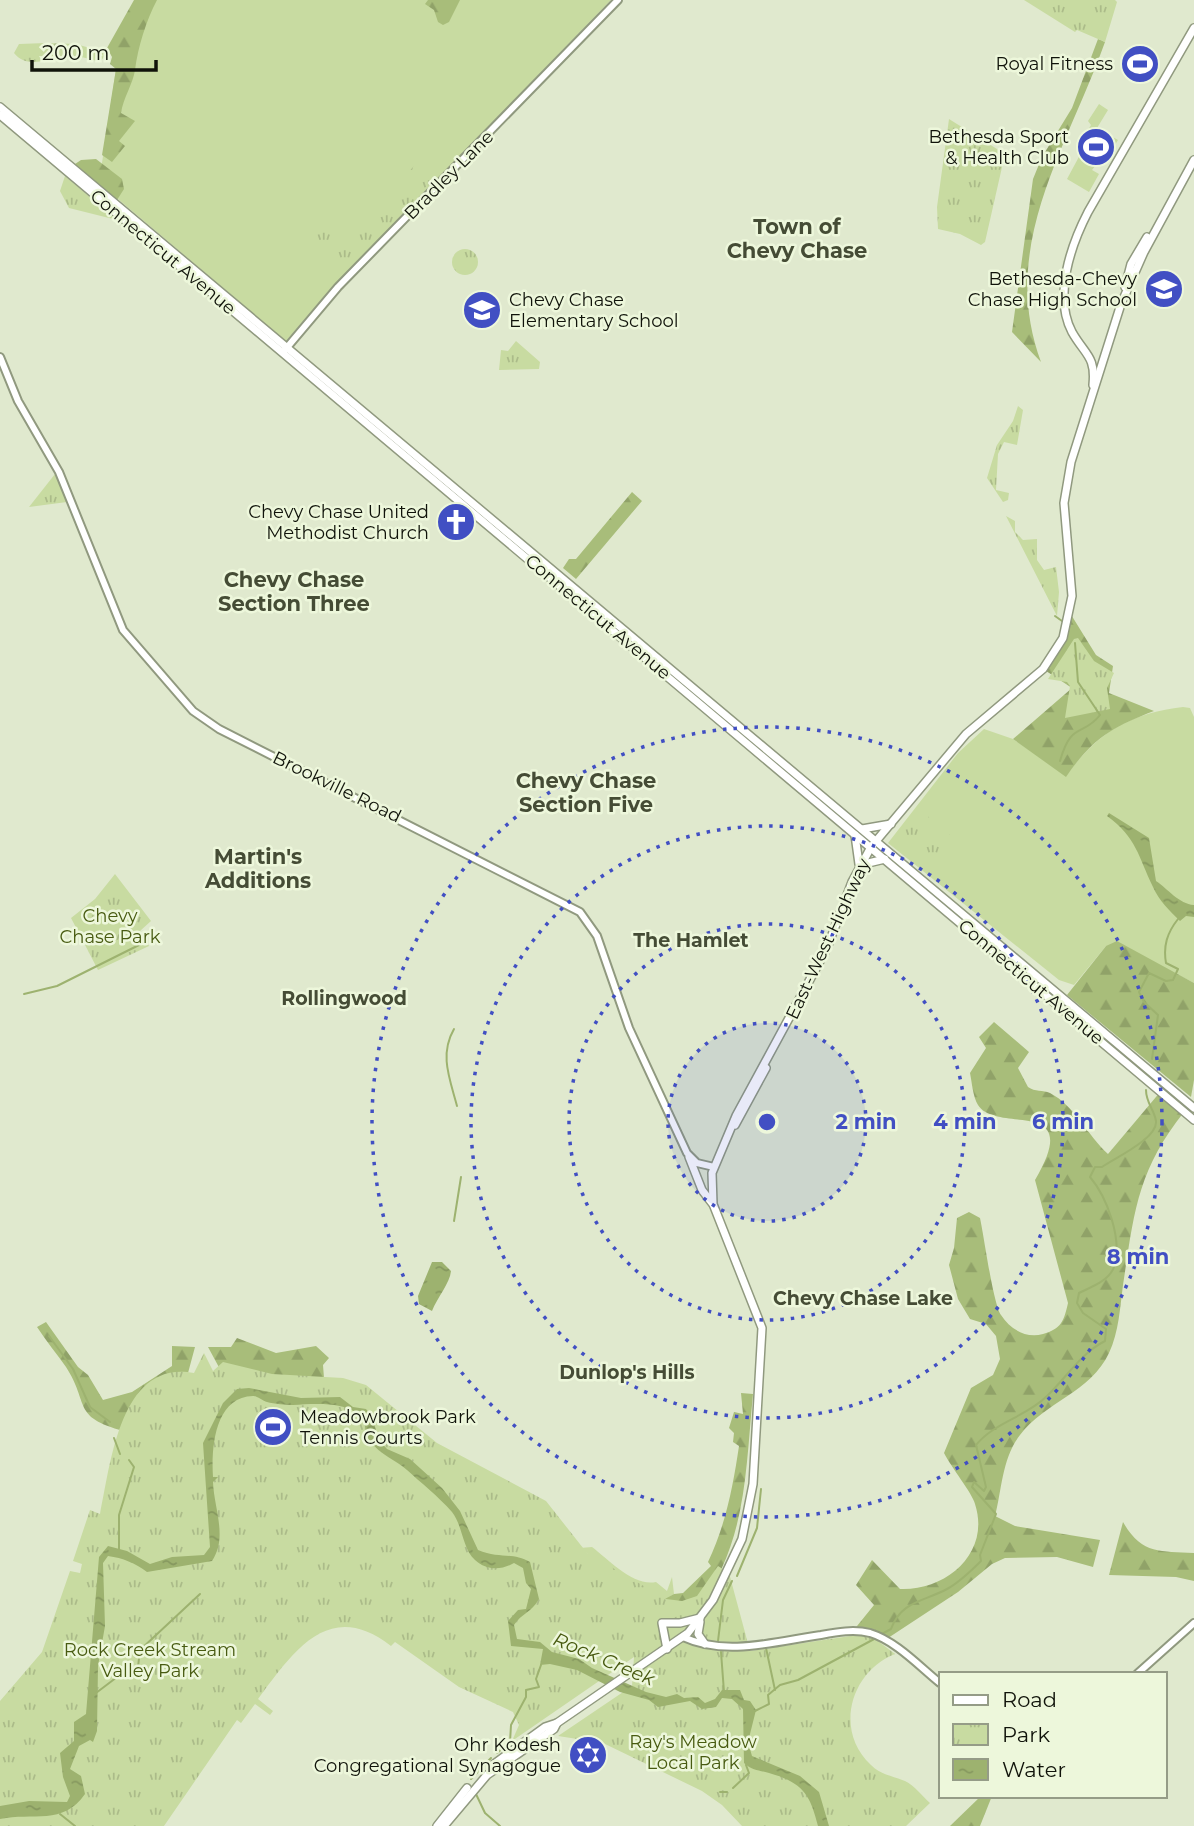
<svg xmlns="http://www.w3.org/2000/svg" width="1194" height="1826" font-family="Montserrat,sans-serif">
<style>
.green{fill:#c8dba1}
.forest{fill:url(#forest-firs)}
.park{fill:url(#park-tufts)}
.water{fill:url(#water-ripples)}
.lines{fill:none;stroke-linecap:round;stroke-linejoin:round}
.stream{stroke:#9db26f;stroke-width:2}
.secondary-casing{stroke:#90997f;stroke-width:10}
.primary-casing{stroke:#90997f;stroke-width:10}
.secondary{stroke:#fff;stroke-width:6}
.primary{stroke:#fff;stroke-width:7}
.ring{fill:none;stroke:#414fc3;stroke-width:3.5;stroke-dasharray:3.5 7}
.labels{text-anchor:middle;dominant-baseline:central;stroke-width:5;stroke-linejoin:round;paint-order:stroke}
.poi-label{font-size:18px;fill:#10130a;stroke:#edf7db;text-anchor:end}
.street-label{font-size:18px;fill:#10130a;stroke:#edf7db}
.park-label{font-size:18px;fill:#485b11;stroke:#edf7db}
.neighbourhood-label{font-size:19px;font-weight:bold;fill:#454c35;stroke:#edf7db}
.water-label{font-size:19px;font-style:italic;fill:#47590f;stroke:#edf7db}
.quarter-label{font-size:21px;font-weight:bold;fill:#454c35;stroke:#edf7db}
.centre{fill:#414fc3;stroke:#edf7db;stroke-width:3.5}
.ring-label{font-size:21px;text-anchor:middle;font-weight:bold;fill:#414fc3;stroke:#edf7db;stroke-width:5;stroke-linejoin:round;paint-order:stroke}
</style>
<defs>
<pattern id="forest-firs" width="22" height="20" patternUnits="userSpaceOnUse" patternTransform="scale(1.75)"><rect width="22" height="20" fill="#a8bd7a"/><path d="M5 1l3.5 6h-7zM16 11l3.5 6h-7z" fill="#90a268"/></pattern>
<pattern id="park-tufts" width="24" height="20" patternUnits="userSpaceOnUse" patternTransform="scale(1.75)"><rect width="24" height="20" fill="#c8dba1"/><path d="M3 7l-1-3M5 7V3M7 7l1-3M15 17l-1-3M17 17v-4M19 17l1-3" fill="none" stroke="#abbb89"/></pattern>
<pattern id="water-ripples" width="26" height="14" patternUnits="userSpaceOnUse" patternTransform="scale(1.75)"><rect width="26" height="14" fill="#9db26f"/><path d="M2 4q2-2 4 0t4 0M15 11q2-2 4 0t4 0" fill="none" stroke="#86985f"/></pattern>
</defs>
<rect width="100%" height="100%" fill="#e0e9ce"/>
<g class="green">
<polygon points="152,0 611,0 335,284 286,341 99,183 116,69"/>
<polygon points="1099,104 1108,110 1097,128 1118,140 1107,158 1103,156 1092,170 1099,174 1089,192 1067,179 1081,153 1077,150 1091,125 1088,121"/>
<path d="M1183 707 1190 708 1194 717V983L1157 964 1106 946 1074 985 1059 980 888 843 958 753 984 729 1013 739 1066 776C1098 732 1128 714 1183 707Z"/>
<path d="M592 1547C609 1560 634 1587 656 1582L667 1591 672 1577 674 1594 663 1601 676 1621 580 1548Z"/>
</g>
<g class="forest">
<path d="M134 0H157C146 21 138 47 135 70 133 84 123 98 121 113L135 121 119 141 125 146 112 162 102 155 116 69 110 64 112 57 107 48Z"/>
<polygon points="428,0 460,0 449,22 443,25 438,22 434,10 425,4"/>
<path d="M1098 39 1105 42C1067 149 998 246 1041 362L1012 332 1033 179 1042 157 1072 108Z"/>
<polygon points="96,159 122,179 124,189 117,200 75,164 81,160"/>
<polygon points="632,492 642,501 576,579 563,568 569,559 576,559"/>
<path d="M1070 613 1096 655 1113 666 1109 693 1154 711C1112 727 1092 739 1066 777L1013 739 1072 688 1043 669 1054 654Z"/>
<polygon points="1117,941 1194,983 1194,1080 1191,1097 1067,995 1106,946"/>
<path d="M994 1022 1029 1052 1018 1068 1028 1087C1035 1092 1043 1090 1050 1093 1075 1106 1088 1136 1108 1154L1161 1091 1184 1112C1137 1171 1134 1213 1123 1285 1120 1307 1119 1332 1109 1353 1091 1392 1045 1402 1020 1435 1002 1458 1002 1489 995 1516L1015 1526 1100 1540 1093 1567 1057 1557 1005 1558 992 1564 958 1592 885 1640 853 1631 874 1605 856 1585 872 1560 900 1589C946 1591 991 1553 975 1504 972 1493 951 1467 944 1453L971 1388 993 1375 1000 1359 996 1336 986 1324 970 1319 958 1299 949 1265 954 1248 957 1218 969 1212 980 1218C984 1236 993 1303 1001 1315 1010 1329 1026 1339 1043 1334 1061 1329 1064 1321 1068 1303L1035 1180C1085 1095 997 1135 978 1105 973 1097 972 1083 970 1073L986 1048 979 1037Z"/>
<path d="M46 1322 78 1367 88 1375 103 1400 132 1392 172 1366V1346L195 1347 188 1373 124 1431C71 1417 90 1404 66 1367 57 1354 46 1341 37 1327Z"/>
<polygon points="237,1338 276,1353 316,1346 329,1358 323,1365 324,1378 311,1381 221,1371 208,1347 231,1347"/>
<path d="M741 1393 753 1394C745 1476 747 1544 695 1613L663 1600 674 1594 683 1593 711 1566 708 1562C726 1524 733 1486 739 1446L733 1442 734 1433 729 1428 734 1412 743 1414Z"/>
<path d="M1123 1522C1142 1555 1160 1551 1194 1553V1581L1176 1577 1109 1575Z"/>
<polygon points="981,1796 992,1796 980,1826 950,1826"/>
</g>
<g class="park">
<polygon points="1024,0 1115,0 1117,2 1105,42 1077,30 1075,32"/>
<path d="M46 43 76 44 107 53 100 62C89 58 78 56 67 56 50 58 27 70 14 53L19 44Z"/>
<polygon points="949,119 1005,154 985,242 981,245 960,234 938,229 937,207"/>
<polygon points="424,156 441,172 384,232 366,215"/>
<polygon points="65,176 117,220 69,208 60,191"/>
<polygon points="330,214 347,231 319,260 302,244"/>
<polygon points="365,217 382,233 345,271 328,255"/>
<circle cx="465" cy="262" r="13"/>
<polygon points="516,341 540,362 539,369 499,370 501,350 508,351"/>
<polygon points="1018,406 1023,410 1017,445 1004,442 998,454 996,490 1009,493 1008,500 1003,502 987,478 997,445 1013,421"/>
<polygon points="55,474 67,502 29,507"/>
<polygon points="1006,516 1015,521 1015,532 1023,540 1037,539 1037,560 1044,570 1056,567 1059,592 1057,616"/>
<polygon points="1078,638 1094,661 1114,673 1107,688 1110,709 1065,718 1070,686 1067,682 1048,679 1074,639"/>
<polygon points="918,808 952,837 926,868 892,839"/>
<polygon points="115,874 151,921 140,931 149,946 98,970 71,918 95,899"/>
<path d="M204 1353 213 1371 223 1362 272 1374 343 1378 366 1385 437 1443 546 1501 587 1553 666 1599 682 1601 697 1596 718 1566 729 1573 750 1651 857 1635 874 1638 895 1654C850 1672 834 1731 871 1765 881 1775 893 1776 905 1781 915 1786 922 1796 930 1803L906 1826H742L722 1805 702 1791 603 1743 558 1736 632 1686 634 1657 512 1741 519 1725 513 1712 459 1687 395 1642 391 1646C329 1598 294 1651 258 1699L273 1711 270 1715 255 1704 241 1723 237 1720 164 1826H0V1701L42 1652 70 1571 80 1573 82 1564 73 1561 90 1510 100 1514C111 1463 120 1359 194 1373Z"/>
</g>
<g class="water">
<path d="M1109 813 1149 838 1156 881C1168 889 1179 904 1194 905V917L1186 916 1180 921C1170 911 1159 901 1153 887 1138 856 1137 838 1107 816Z"/>
<path d="M432 1262H442L451 1271C450 1283 437 1298 432 1311L419 1304 418 1296Z"/>
<path d="M249 1388 301 1398 340 1397 353 1407 366 1409 373 1418 378 1439 387 1449 410 1459 442 1488 460 1511 478 1550C499 1559 513 1552 530 1562L539 1599C531 1613 522 1613 514 1625L517 1639 540 1642 552 1652 579 1659 592 1668 646 1692 666 1697 677 1694 684 1698 698 1697 705 1703 715 1699 722 1690H740L744 1700 750 1701 756 1710 748 1742 752 1756 800 1776 819 1792 829 1826H818C810 1795 804 1783 769 1773 759 1770 753 1771 744 1763L743 1709 732 1699 722 1698 716 1707 702 1709 690 1701 658 1707 649 1700 620 1692 577 1670 550 1664 540 1665 543 1649 511 1646 508 1621 518 1610 526 1609 531 1589 526 1583 523 1568 514 1563C502 1570 487 1571 475 1560 462 1548 463 1526 452 1512 438 1496 420 1482 407 1470 395 1459 381 1456 370 1441 364 1433 368 1423 358 1414 342 1401 312 1404 293 1405 286 1405 274 1404 267 1402 263 1401 256 1395 253 1396 215 1397 211 1447 213 1477H218L213 1482C214 1509 228 1537 212 1561L147 1572C135 1563 123 1558 108 1556L103 1563 105 1626 98 1666 97 1731 93 1742 90 1740 79 1746 70 1769 81 1776 85 1794C63 1826 33 1812 0 1819V1806L29 1801 67 1802 70 1796 63 1777 60 1753 74 1741V1722L86 1714 99 1557 108 1546 127 1551 150 1564 172 1557 204 1555 210 1547 203 1443 223 1403 237 1389Z"/>
</g>
<g class="lines">
<g class="stream">
<polyline points="1055,616 1062,621"/>
<path d="M1060 761C1071 721 1083 737 1100 715L1078 682 1075 643"/>
<polyline points="24,994 57,986 141,944"/>
<path d="M454 1029C439 1055 450 1079 457 1106"/>
<path d="M1152 1059 1158 1015 1144 1002 1139 992 1149 973 1166 981 1173 980 1178 969 1166 963C1163 946 1167 933 1178 919"/>
<polyline points="454,1221 461,1177"/>
<polyline points="49,1336 73,1369 90,1407 110,1422"/>
<polyline points="114,1438 120,1454"/>
<polyline points="119,1550 119,1515 134,1467 129,1460"/>
<polyline points="737,1576 757,1528 761,1489"/>
<path d="M880 1635 891 1629C901 1601 923 1602 947 1589 960 1582 971 1571 981 1561L980 1555 996 1514 972 1487 974 1482 984 1491 986 1487 976 1445C995 1422 1026 1417 1047 1396 1066 1378 1081 1353 1105 1341L1106 1329 1083 1313 1077 1303 1079 1293C1091 1287 1109 1281 1114 1267 1123 1240 1107 1197 1090 1177L1095 1167H1102C1115 1158 1158 1138 1156 1121 1154 1109 1146 1103 1146 1090"/>
<polyline points="718,1641 723,1600 732,1581"/>
<polyline points="766,1648 775,1690"/>
<polyline points="721,1652 724,1692"/>
<polyline points="96,1693 125,1671 138,1667 140,1650 200,1594"/>
<polyline points="755,1711 769,1704 768,1695 780,1685 798,1680 876,1638"/>
<polyline points="497,1753 510,1742 511,1725 526,1697 526,1690 539,1687 536,1679 541,1665"/>
<polyline points="471,1779 491,1758"/>
<polyline points="733,1788 749,1773 746,1765"/>
<polyline points="475,1792 485,1813 500,1826"/>
<polyline points="720,1792 727,1792"/>
<polyline points="60,1814 75,1826"/>
</g>
<defs>
<g id="secondary">
<polyline points="284,351 338,287 618,0"/>
<polyline points="0,357 18,401 59,472 123,630 193,711 219,729 580,912 597,936 629,1028 687,1153 697,1163 714,1167"/>
<path d="M683 1637C726 1657 777 1641 821 1635 837 1632 854 1629 870 1633 896 1641 919 1666 940 1683"/>
<polyline points="1137,1674 1194,1623"/>
</g>
<g id="primary">
<polyline points="0,107 1194,1108"/>
<polyline points="0,115 1194,1120"/>
<polyline points="1125,287 1131,264 1147,237"/>
<path d="M1093 385C1096 356 1085 355 1072 332 1053 296 1071 245 1088 212L1194 28"/>
<polyline points="862,829 891,824"/>
<polyline points="855,835 859,864"/>
<polyline points="860,865 885,859"/>
<polyline points="735,1125 766,1068"/>
<polyline points="689,1157 702,1190 712,1203"/>
<polyline points="700,1622 698,1634 705,1644"/>
<polyline points="667,1649 662,1623 680,1623 700,1618"/>
<polyline points="494,1764 545,1727 557,1723"/>
<polyline points="437,1826 467,1788"/>
<polyline points="444,1826 487,1775 554,1729 557,1723 688,1633 713,1600 742,1539 753,1484 762,1328 713,1204 712,1173 736,1116 827,948 852,882 871,847 966,734 1043,669 1063,638 1072,596 1064,503 1071,462 1121,304 1144,252 1194,160"/>
</g>
</defs>
<use href="#secondary" class="secondary-casing"/>
<use href="#primary" class="primary-casing"/>
<use href="#secondary" class="secondary"/>
<use href="#primary" class="primary"/>
</g>
<circle cx="767" cy="1122" r="99" fill="#414fc3" fill-opacity=".12"/>
<g class="ring">
<circle cx="767" cy="1122" r="99"/>
<circle cx="767" cy="1122" r="198"/>
<circle cx="767" cy="1122" r="296"/>
<circle cx="767" cy="1122" r="395"/>
</g>
<defs>
<symbol id="stadium-disc" viewBox="-11 -11 22 22"><circle r="9.5" fill="#414fc3" stroke="#edf7db"/><path d="M0-5a6.5 5 0 1 0 0 10a6.5 5 0 1 0 0-10ZM-3.5-1.8h7v3.6h-7Z" fill="#fff"/></symbol>
<symbol id="school-disc" viewBox="-11 -11 22 22"><circle r="9.5" fill="#414fc3" stroke="#edf7db"/><path d="M0-5L7-2L0 1L-7-2ZM-4 1L0 2.5L4 1V4Q0 6-4 4Z" fill="#fff"/></symbol>
<symbol id="church-disc" viewBox="-11 -11 22 22"><circle r="9.5" fill="#414fc3" stroke="#edf7db"/><path d="M-1.2-6h2.4v3.5h3.3v2.4h-3.3V6h-2.4V-.1h-3.3v-2.4h3.3Z" fill="#fff"/></symbol>
<symbol id="synagogue-disc" viewBox="-11 -11 22 22"><circle r="9.5" fill="#414fc3" stroke="#edf7db"/><path d="M0-6.5L5.6 3.2H-5.6ZM0 6.5L5.6-3.2H-5.6Z" fill="#fff"/></symbol>
</defs>
<g fill-rule="evenodd">
<use href="#stadium-disc" x="1118" y="42" width="44" height="44"/>
<use href="#stadium-disc" x="1074" y="125" width="44" height="44"/>
<use href="#school-disc" x="1142" y="267" width="44" height="44"/>
<use href="#school-disc" x="460" y="288" width="44" height="44"/>
<use href="#church-disc" x="434" y="500" width="44" height="44"/>
<use href="#stadium-disc" x="251" y="1405" width="44" height="44"/>
<use href="#synagogue-disc" x="566" y="1733" width="44" height="44"/>
</g>
<g class="labels">
<g class="poi-label">
<text x="1113" y="64">Royal Fitness</text>
<text x="1069" y="137">Bethesda Sport<tspan x="1069" dy="21">&amp; Health Club</tspan></text>
<text x="1137" y="279">Bethesda-Chevy<tspan x="1137" dy="21">Chase High School</tspan></text>
<text x="509" y="300" text-anchor="start">Chevy Chase<tspan x="509" dy="21">Elementary School</tspan></text>
<text x="429" y="512">Chevy Chase United<tspan x="429" dy="21">Methodist Church</tspan></text>
<text x="300" y="1417" text-anchor="start">Meadowbrook Park<tspan x="300" dy="21">Tennis Courts</tspan></text>
<text x="561" y="1745">Ohr Kodesh<tspan x="561" dy="21">Congregational Synagogue</tspan></text>
</g>
<g class="street-label">
<text transform="translate(449 175) rotate(-45)">Bradley Lane</text>
<text transform="translate(163 252) rotate(40)">Connecticut Avenue</text>
<text transform="translate(598 617) rotate(40)">Connecticut Avenue</text>
<text transform="translate(337 787) rotate(26)">Brookville Road</text>
<text transform="translate(828 939) rotate(-65)">East-West Highway</text>
<text transform="translate(1031 982) rotate(40)">Connecticut Avenue</text>
</g>
<g class="park-label">
<text x="110" y="916">Chevy<tspan x="110" dy="21">Chase Park</tspan></text>
<text x="150" y="1650">Rock Creek Stream<tspan x="150" dy="21">Valley Park</tspan></text>
<text x="693" y="1742">Ray's Meadow<tspan x="693" dy="21">Local Park</tspan></text>
</g>
<g class="neighbourhood-label">
<text x="691" y="940">The Hamlet</text>
<text x="344" y="998">Rollingwood</text>
<text x="863" y="1298">Chevy Chase Lake</text>
<text x="627" y="1372">Dunlop's Hills</text>
</g>
<g class="water-label">
<text transform="translate(604 1659) rotate(23)">Rock Creek</text>
</g>
<g class="quarter-label">
<text x="797" y="226">Town of<tspan x="797" dy="24">Chevy Chase</tspan></text>
<text x="294" y="579">Chevy Chase<tspan x="294" dy="24">Section Three</tspan></text>
<text x="586" y="780">Chevy Chase<tspan x="586" dy="24">Section Five</tspan></text>
<text x="258" y="856">Martin's<tspan x="258" dy="24">Additions</tspan></text>
</g>
</g>
<circle cx="767" cy="1122" r="10" class="centre"/>
<g class="ring-label">
<text x="866" y="1129">2 min</text>
<text x="965" y="1129">4 min</text>
<text x="1063" y="1129">6 min</text>
<text x="1138" y="1264">8 min</text>
</g>
<rect x="939" y="1672" width="228" height="126" fill="#edf7db" stroke="#959c87" stroke-width="2"/>
<rect x="953" y="1695" width="35" height="10" fill="#ffffff" stroke="#959c87" stroke-width="2"/>
<text x="1002" y="1707" font-size="21" fill="#10130a">Road</text>
<rect x="953" y="1724" width="35" height="21" fill="url(#park-tufts)" stroke="#959c87" stroke-width="2"/>
<text x="1002" y="1742" font-size="21" fill="#10130a">Park</text>
<rect x="953" y="1759" width="35" height="21" fill="url(#water-ripples)" stroke="#959c87" stroke-width="2"/>
<text x="1002" y="1777" font-size="21" fill="#10130a">Water</text>
<path d="M32 60v10h124v-10" fill="none" stroke="#10130a" stroke-width="3.5"/>
<text x="42" y="60" font-size="21" fill="#10130a" stroke="#edf7db" stroke-width="5" paint-order="stroke">200 m</text>
</svg>
